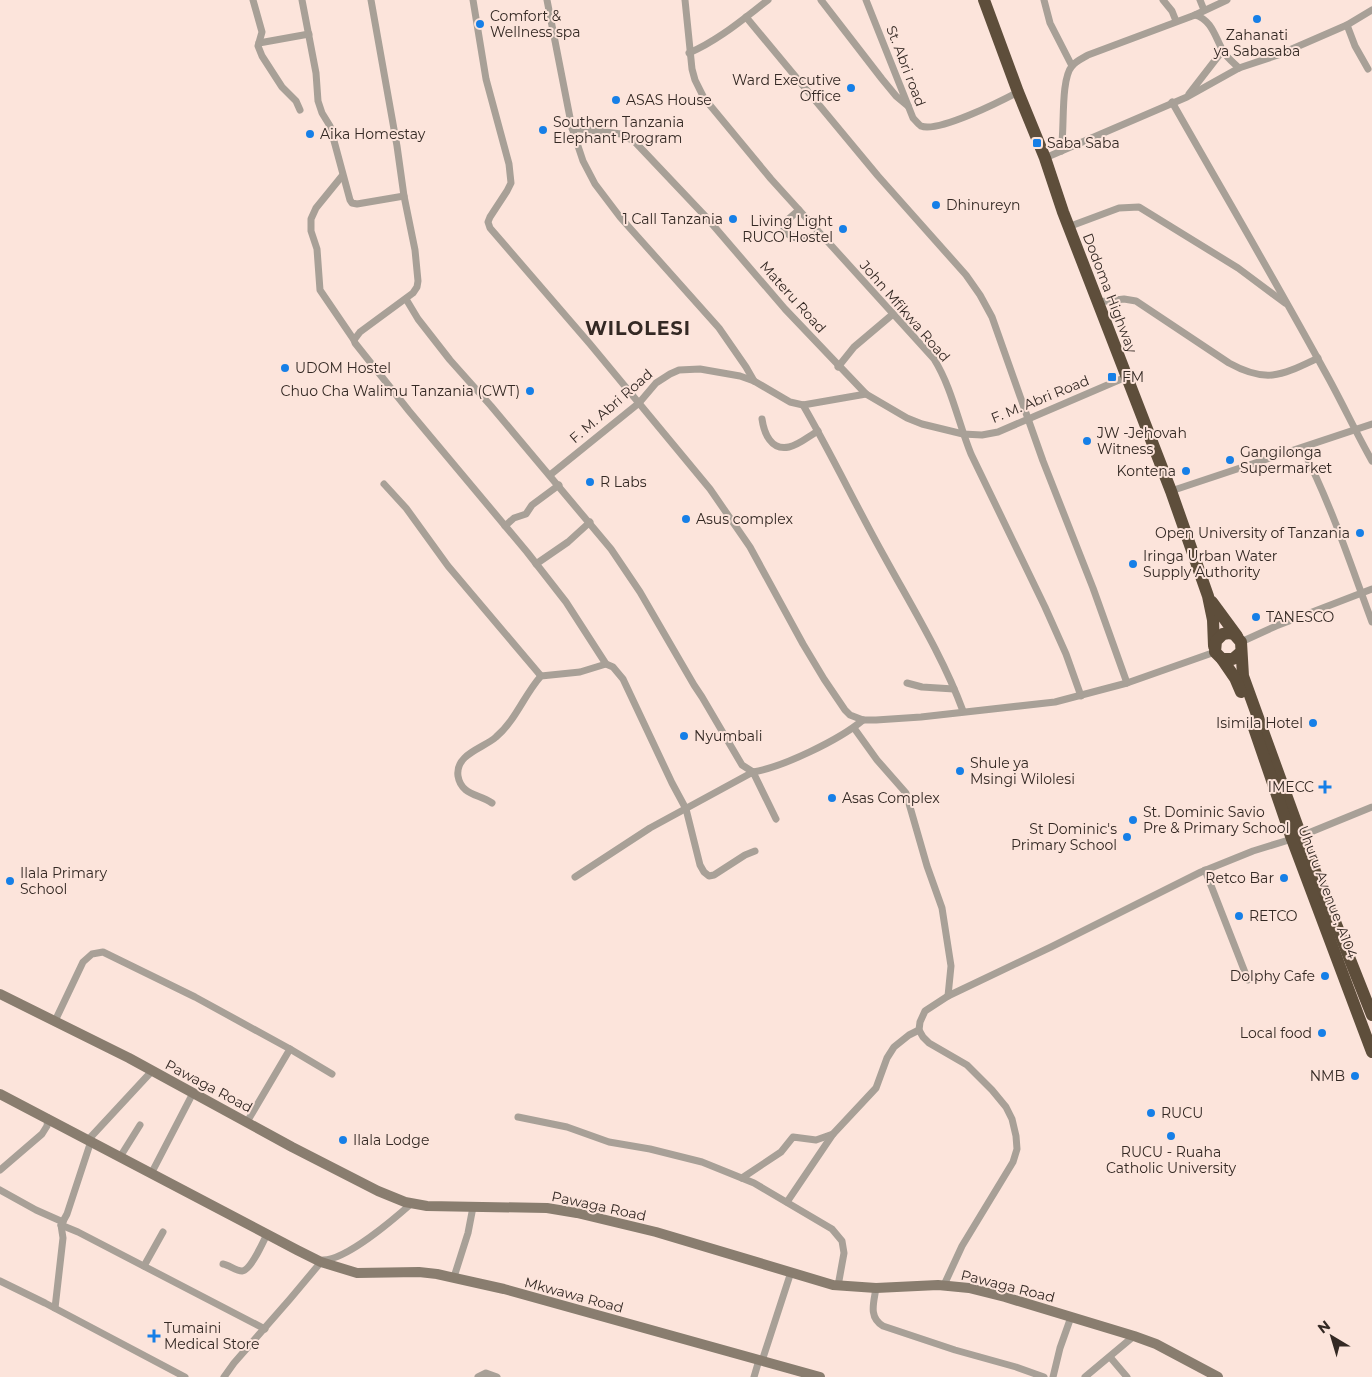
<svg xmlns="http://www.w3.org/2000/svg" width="1372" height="1377" font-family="Montserrat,sans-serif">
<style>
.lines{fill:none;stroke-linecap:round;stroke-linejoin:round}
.street{stroke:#a8a097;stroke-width:7}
.secondary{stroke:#897d6f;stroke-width:10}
.highway{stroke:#5e4e3b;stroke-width:12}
.poi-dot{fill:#167fe7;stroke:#fce4db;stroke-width:2}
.labels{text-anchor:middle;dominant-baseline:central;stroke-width:4;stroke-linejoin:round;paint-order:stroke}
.poi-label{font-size:14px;fill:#342924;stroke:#fce4db;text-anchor:start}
.street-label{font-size:14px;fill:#342924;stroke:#fce4db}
.district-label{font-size:19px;font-weight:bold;letter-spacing:1px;fill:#342924;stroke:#fce4db}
</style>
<rect width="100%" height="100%" fill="#fce4db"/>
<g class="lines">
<g class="street">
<polyline points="253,0 262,32 258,46 262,56 282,87 296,101 300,110"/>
<polyline points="302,0 316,73 318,101 322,113 330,126 350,200 352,203 357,204 404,196"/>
<polyline points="371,0 397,146 404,196 415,250 418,281 417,287 413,293 360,332 354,340 355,343 409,411 527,552 566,602 606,664 613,667 623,679 672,783 686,809 700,865 704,872 709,876 714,875 745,855 755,851"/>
<polyline points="473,0 486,79 509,164 511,183 507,191 490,217 488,222 490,228 590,344 710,489 750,547 803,644 824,679 845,710 850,715 863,720 876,720 921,717 1055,702 1127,683 1215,652"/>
<polyline points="547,0 572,128 583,161 595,184 620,217 719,328 746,367 754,381"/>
<path d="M685 0 692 69 695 80 704 98 771 179 934 359C952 388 958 422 971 454L1045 607 1066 654 1081 696"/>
<polyline points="821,0 882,79 896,96 908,106"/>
<path d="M866 0 913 118C915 120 918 124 921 126 938 133 1001 101 1018 92"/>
<polyline points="1044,0 1050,23 1072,66"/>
<polyline points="1163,0 1172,11 1176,21"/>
<polyline points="1200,0 1204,10"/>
<polyline points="1195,15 1227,0"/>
<polyline points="746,17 878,176 966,275 980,295 992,317 1043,461 1093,588 1127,683"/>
<polyline points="1347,25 1355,46 1368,69"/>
<polyline points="259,43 309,34"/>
<path d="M689 53C719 40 743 19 768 0"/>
<polyline points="1189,94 1223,50"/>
<path d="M1172 102C1223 192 1275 280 1324 370 1341 400 1355 431 1372 461"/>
<polyline points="572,128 621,134 635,142 706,217 785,309 866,394 907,418 922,424 963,434 982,435 998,432 1126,377"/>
<path d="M1061 151C1065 130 1060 80 1072 66 1076 61 1083 58 1088 55L1195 15C1212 20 1215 37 1223 51 1227 58 1234 63 1239 68"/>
<polyline points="1045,158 1187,97 1239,68 1278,55 1347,25 1372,10"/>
<polyline points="342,176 316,208 311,219 311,231 317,249 320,290 354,340"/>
<path d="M799 210 784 223V230C794 243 806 237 820 234"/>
<polyline points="1068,227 1119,208 1139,207 1238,268 1285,303"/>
<path d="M406 299 418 319 450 360 491 406 611 549 640 592 694 685 702 697 742 765 753 772C783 767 839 740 863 720"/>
<path d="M1098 302 1124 299 1136 301 1229 363C1267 384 1282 375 1318 358"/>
<polyline points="838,367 854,347 893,314"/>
<path d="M803 405C832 455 856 506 884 556 912 607 943 657 963 711"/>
<path d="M762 419C764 433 771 451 789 447 799 445 809 436 818 431"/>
<path d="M1302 448C1331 504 1350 563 1372 622"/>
<polyline points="550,475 639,403 656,383 670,374 679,370 700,369 740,376 754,381 790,402 803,405 866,394"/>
<polyline points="384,484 406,508 448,566 541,676"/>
<polyline points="1171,491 1372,424"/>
<polyline points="505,526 514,518 526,514 532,505 559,485"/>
<polyline points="536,564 568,542 590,522"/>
<polyline points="1241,642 1276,626 1372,589"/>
<polyline points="907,683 922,687 954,689"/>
<polyline points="854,728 877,760 906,793 927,866 942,908 951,966 948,996"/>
<path d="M492 803C479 794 461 795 458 776 455 754 484 748 496 737 516 720 524 695 541 676L580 672 606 664"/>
<polyline points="1301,836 1372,807"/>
<polyline points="1205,870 1248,980"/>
<polyline points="575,877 650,828 753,772 776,819"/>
<polyline points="55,1021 83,962 92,954 103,952 195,997 290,1049 247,1122"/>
<polyline points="290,1049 332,1074"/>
<polyline points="518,1117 567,1127 609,1142 650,1149 702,1162 754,1183 832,1229 842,1241 844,1253 838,1286"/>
<polyline points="88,1140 152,1071"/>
<polyline points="120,1157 140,1125"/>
<polyline points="0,1170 42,1134 47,1126 48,1118"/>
<polyline points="151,1174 193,1093"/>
<polyline points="742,1178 781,1152 793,1137 816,1140 833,1134"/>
<polyline points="0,1190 36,1210 63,1222"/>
<polyline points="787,1202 833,1134 876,1088 887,1058 894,1047 909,1035 919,1030"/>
<polyline points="61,1225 78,1232 265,1329"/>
<path d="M323 1260C346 1260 394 1219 412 1203"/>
<path d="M223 1264C229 1265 236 1271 242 1271 251 1270 263 1242 267 1234"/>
<polyline points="144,1266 163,1232"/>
<polyline points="454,1277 468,1233 473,1207"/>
<polyline points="0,1281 45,1303 185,1377"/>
<polyline points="944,1285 962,1246 1013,1162 1017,1149 1016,1136 1012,1119 1006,1107 992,1090 967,1065 929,1043 923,1037 919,1030 920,1022 925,1011 948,996 1051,947 1201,872 1253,851 1292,839"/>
<path d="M876 1288C874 1302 868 1317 883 1326L955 1350 1016 1367 1044 1377"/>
<polyline points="55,1308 63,1238 61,1225 67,1214 91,1141"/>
<polyline points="1110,1357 1127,1377"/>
<polyline points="762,1361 791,1272"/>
<polyline points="224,1377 234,1363 290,1299 321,1262"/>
<polyline points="478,1377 486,1373 497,1377"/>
<polyline points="754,1377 759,1360"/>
<polyline points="1053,1377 1060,1348 1071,1317"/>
<polyline points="1085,1377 1134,1336"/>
</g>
<g class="secondary">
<polyline points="0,994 129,1058 292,1147 378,1191 405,1202 427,1206 547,1208 577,1213 656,1232 833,1285 876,1288 938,1285 969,1288 1005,1297 1134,1336 1156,1344 1218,1377"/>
<polyline points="0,1094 297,1250 321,1262 357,1273 419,1272 437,1274 504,1289 820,1377"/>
</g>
<g class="highway">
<polyline points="984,0 1018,92 1045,158 1063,212 1171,491 1208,596 1213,620 1214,646"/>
<polyline points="1212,602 1237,636"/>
<polyline points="1241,652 1233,659 1222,659 1215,652 1216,641 1223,634 1229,633 1234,634 1241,642 1243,676 1301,836 1372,1015"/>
<polyline points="1222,659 1235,678 1241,692"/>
<polyline points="1253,725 1292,839 1372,1052"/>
</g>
</g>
<g class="poi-dot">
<circle cx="1257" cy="19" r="5"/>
<circle cx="480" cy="24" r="5"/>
<circle cx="851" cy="88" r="5"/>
<circle cx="616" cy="100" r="5"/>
<circle cx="543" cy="130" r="5"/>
<circle cx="310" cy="134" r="5"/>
<rect x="1032" y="138" width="10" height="10" rx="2.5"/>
<circle cx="936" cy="205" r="5"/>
<circle cx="733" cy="219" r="5"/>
<circle cx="843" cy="229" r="5"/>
<circle cx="285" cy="368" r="5"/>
<rect x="1107" y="372" width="10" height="10" rx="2.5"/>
<circle cx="530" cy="391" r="5"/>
<circle cx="1087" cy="441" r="5"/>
<circle cx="1230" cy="460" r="5"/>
<circle cx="1186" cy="471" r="5"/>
<circle cx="590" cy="482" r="5"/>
<circle cx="686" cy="519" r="5"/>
<circle cx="1360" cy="533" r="5"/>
<circle cx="1133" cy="564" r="5"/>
<circle cx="1256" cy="617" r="5"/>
<circle cx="1313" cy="723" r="5"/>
<circle cx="684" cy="736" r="5"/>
<circle cx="960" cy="771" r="5"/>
<path d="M1322.5 779.5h5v5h5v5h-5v5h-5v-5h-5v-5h5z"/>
<circle cx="832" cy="798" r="5"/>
<circle cx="1133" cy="820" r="5"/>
<circle cx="1127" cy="837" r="5"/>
<circle cx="1284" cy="878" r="5"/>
<circle cx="10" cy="881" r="5"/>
<circle cx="1239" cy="916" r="5"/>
<circle cx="1325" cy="976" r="5"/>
<circle cx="1322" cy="1033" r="5"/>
<circle cx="1355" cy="1076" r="5"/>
<circle cx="1151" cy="1113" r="5"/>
<circle cx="1171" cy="1136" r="5"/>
<circle cx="343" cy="1140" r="5"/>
<path d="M151.5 1328.5h5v5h5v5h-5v5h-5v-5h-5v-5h5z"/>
</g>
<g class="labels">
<g class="poi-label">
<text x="490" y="16">Comfort &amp;<tspan x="490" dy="16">Wellness spa</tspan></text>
<text x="1257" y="35" text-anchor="middle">Zahanati<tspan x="1257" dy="16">ya Sabasaba</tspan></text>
<text x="841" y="80" text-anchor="end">Ward Executive<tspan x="841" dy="16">Office</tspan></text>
<text x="626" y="100">ASAS House</text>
<text x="553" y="122">Southern Tanzania<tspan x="553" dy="16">Elephant Program</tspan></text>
<text x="320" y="134">Aika Homestay</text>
<text x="1047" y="143">Saba Saba</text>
<text x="946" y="205">Dhinureyn</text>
<text x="723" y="219" text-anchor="end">1 Call Tanzania</text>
<text x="833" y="221" text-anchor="end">Living Light<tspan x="833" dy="16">RUCO Hostel</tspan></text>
<text x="295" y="368">UDOM Hostel</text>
<text x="1122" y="377">FM</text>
<text x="520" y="391" text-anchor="end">Chuo Cha Walimu Tanzania (CWT)</text>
<text x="1097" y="433">JW -Jehovah<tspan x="1097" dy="16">Witness</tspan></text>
<text x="1240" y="452">Gangilonga<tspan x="1240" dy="16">Supermarket</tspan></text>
<text x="1176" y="471" text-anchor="end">Kontena</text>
<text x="600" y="482">R Labs</text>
<text x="696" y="519">Asus complex</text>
<text x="1350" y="533" text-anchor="end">Open University of Tanzania</text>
<text x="1143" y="556">Iringa Urban Water<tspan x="1143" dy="16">Supply Authority</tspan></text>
<text x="1266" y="617">TANESCO</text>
<text x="1303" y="723" text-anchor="end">Isimila Hotel</text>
<text x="694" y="736">Nyumbali</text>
<text x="970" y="763">Shule ya<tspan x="970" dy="16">Msingi Wilolesi</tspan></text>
<text x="1314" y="787" text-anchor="end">IMECC</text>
<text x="842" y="798">Asas Complex</text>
<text x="1143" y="812">St. Dominic Savio<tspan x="1143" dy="16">Pre &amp; Primary School</tspan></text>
<text x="1117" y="829" text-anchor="end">St Dominic's<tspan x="1117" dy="16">Primary School</tspan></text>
<text x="20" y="873">Ilala Primary<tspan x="20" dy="16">School</tspan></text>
<text x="1274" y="878" text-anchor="end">Retco Bar</text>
<text x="1249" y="916">RETCO</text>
<text x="1315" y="976" text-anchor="end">Dolphy Cafe</text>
<text x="1312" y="1033" text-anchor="end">Local food</text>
<text x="1345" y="1076" text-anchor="end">NMB</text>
<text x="1161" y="1113">RUCU</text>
<text x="353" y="1140">Ilala Lodge</text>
<text x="1171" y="1152" text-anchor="middle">RUCU - Ruaha<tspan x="1171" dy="16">Catholic University</tspan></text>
<text x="164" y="1328">Tumaini<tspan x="164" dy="16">Medical Store</tspan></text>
</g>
<g class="street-label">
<text transform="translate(906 66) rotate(69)">St. Abri road</text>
<text transform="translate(1110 293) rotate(69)">Dodoma Highway</text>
<text transform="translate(793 297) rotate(48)">Materu Road</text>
<text transform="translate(905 311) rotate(49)">John Mfikwa Road</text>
<text transform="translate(1040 399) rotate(-22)">F. M. Abri Road</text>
<text transform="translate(611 406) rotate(-41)">F. M. Abri Road</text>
<text transform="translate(1328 892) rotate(69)">Uhuru Avenue, A104</text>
<text transform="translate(209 1086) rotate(28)">Pawaga Road</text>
<text transform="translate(599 1206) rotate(12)">Pawaga Road</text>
<text transform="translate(1008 1286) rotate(14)">Pawaga Road</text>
<text transform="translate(574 1295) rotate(15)">Mkwawa Road</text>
</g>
<g class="district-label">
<text x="638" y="328">WILOLESI</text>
</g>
</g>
<g transform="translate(1332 1337) rotate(322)" stroke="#fce4db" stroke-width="4" paint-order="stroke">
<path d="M0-4L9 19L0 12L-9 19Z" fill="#342924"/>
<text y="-8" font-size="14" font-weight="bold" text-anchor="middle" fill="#342924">N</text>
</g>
</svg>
